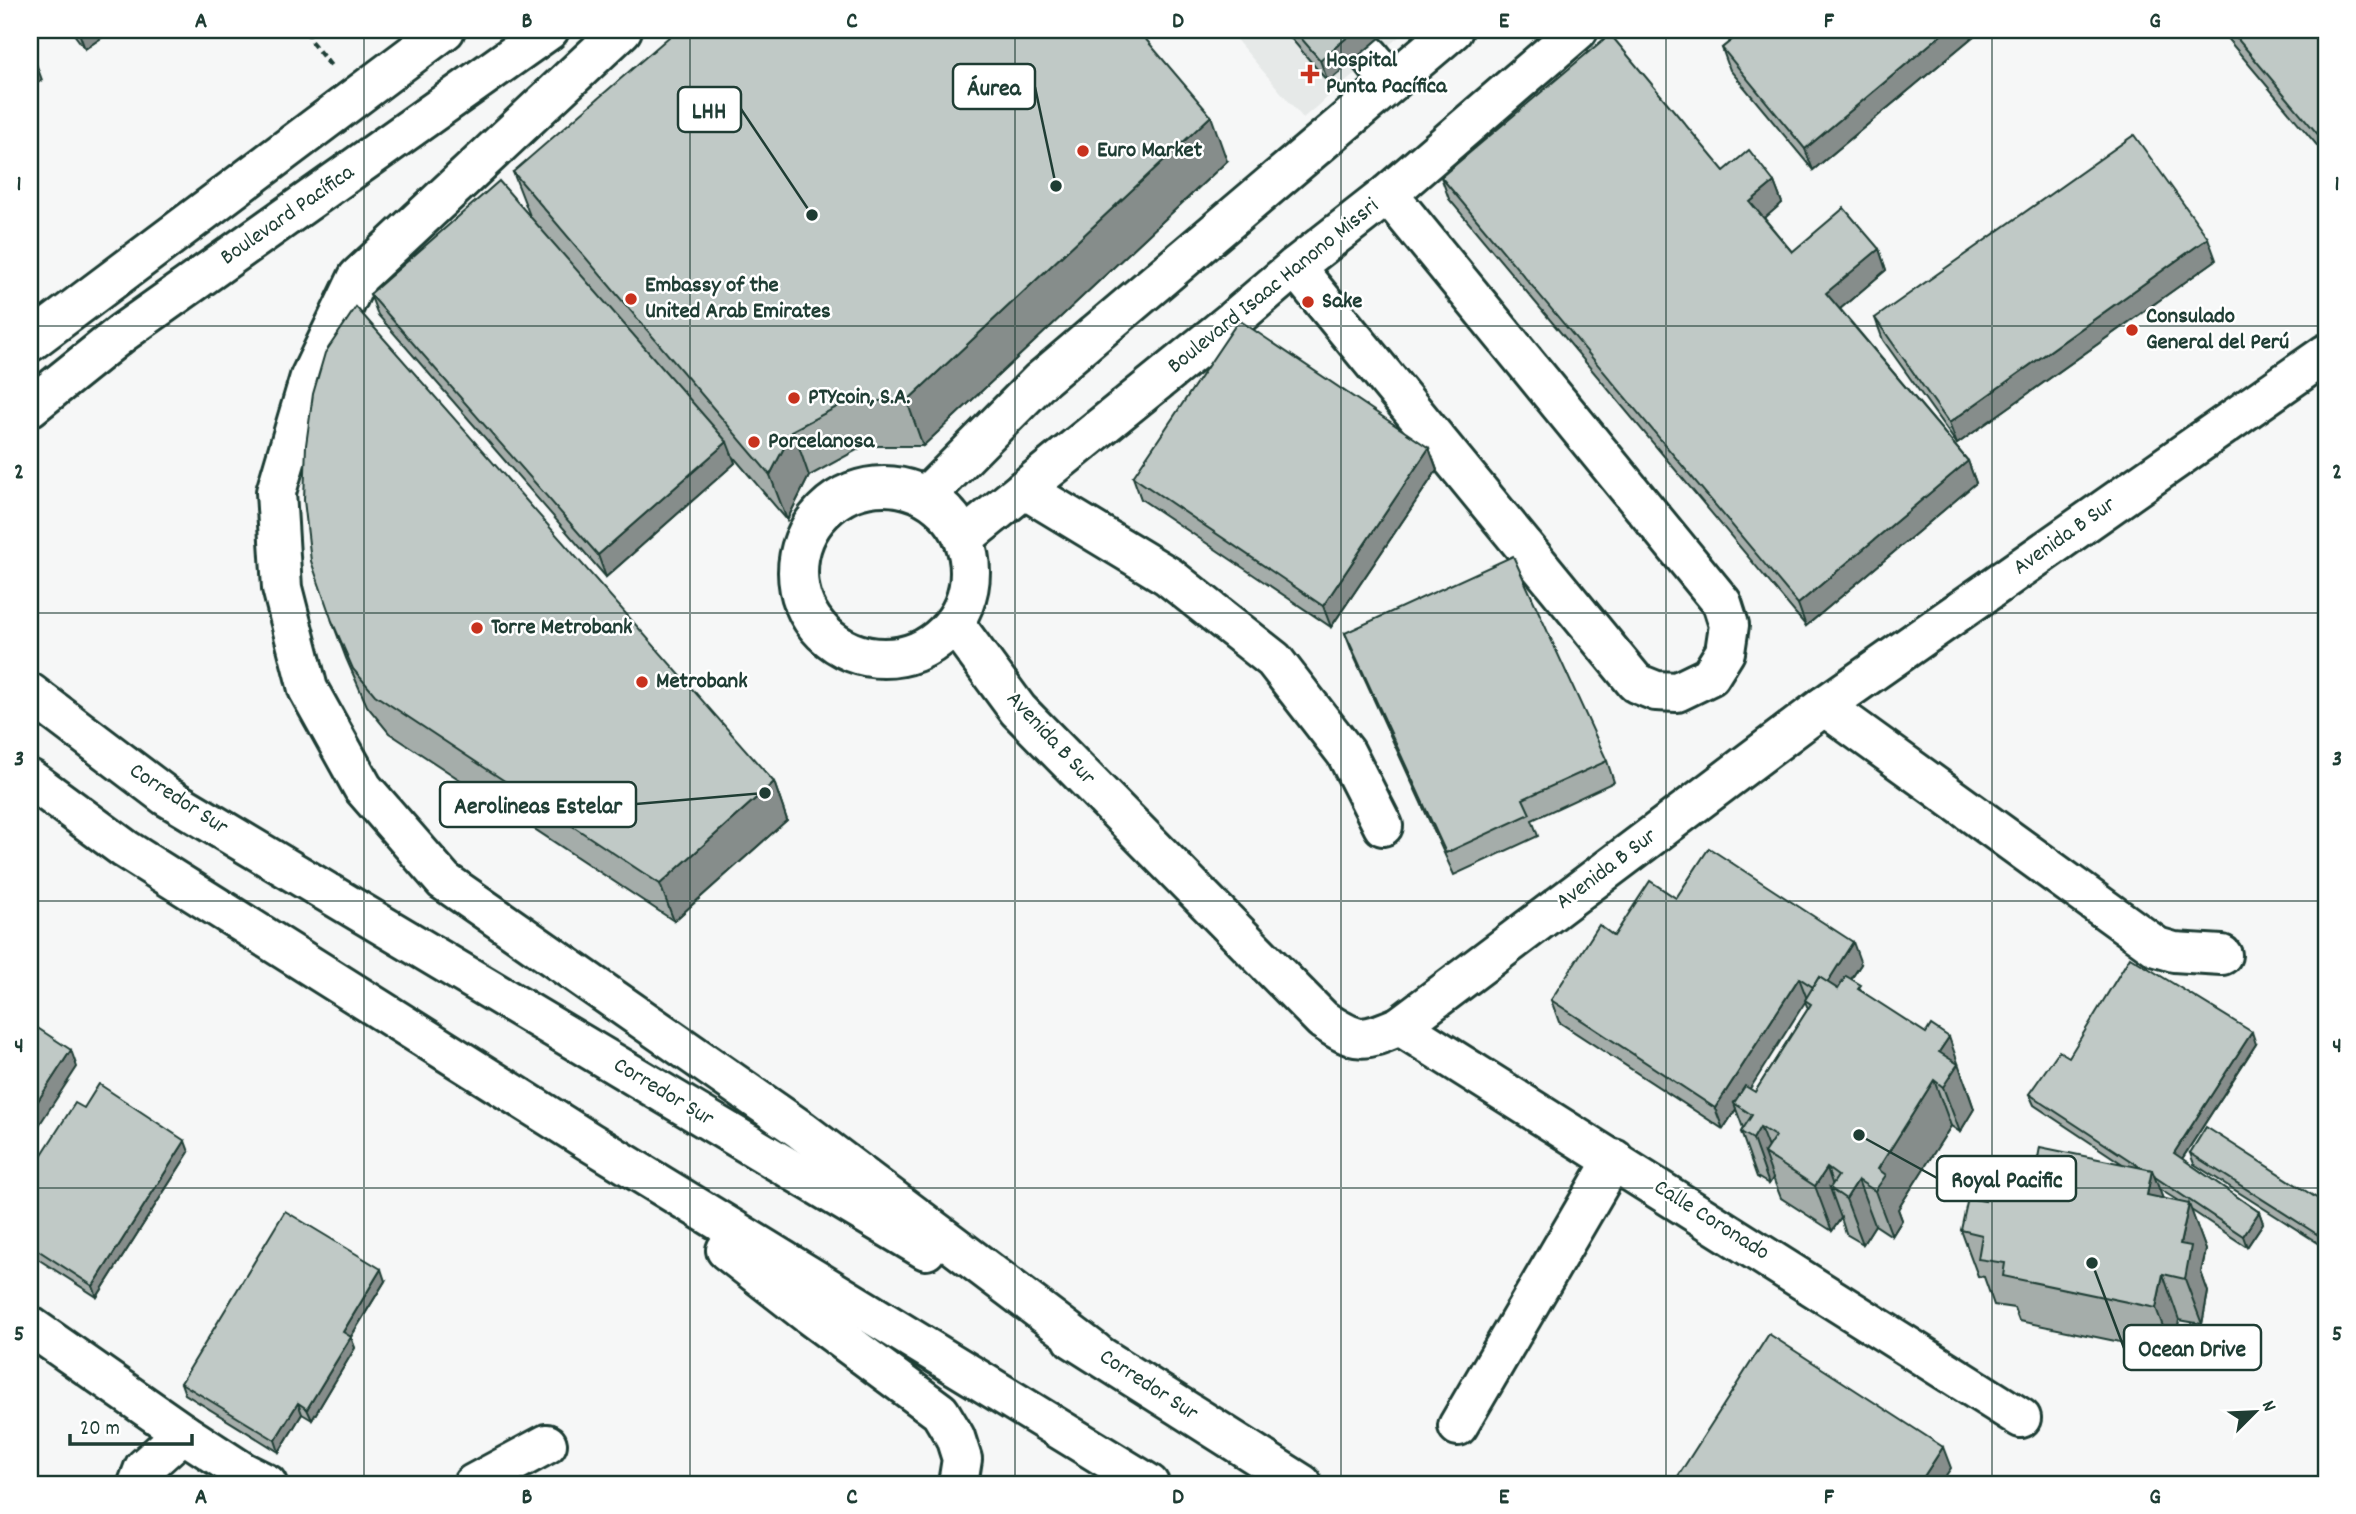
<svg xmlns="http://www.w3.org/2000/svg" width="2356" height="1514" font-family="Dekko,sans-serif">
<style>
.built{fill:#e6e9e8}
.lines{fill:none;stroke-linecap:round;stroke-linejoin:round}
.minor-casing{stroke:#1f3d34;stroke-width:44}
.highway-casing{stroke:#1f3d34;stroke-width:44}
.path{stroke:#1f3d34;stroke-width:4.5;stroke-dasharray:7 5;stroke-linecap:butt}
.minor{stroke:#fff;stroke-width:38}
.highway{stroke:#fff;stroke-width:38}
.wall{fill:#a5adaa;stroke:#1f3d34;stroke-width:2;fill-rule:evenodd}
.shaded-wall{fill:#868d8b;stroke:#1f3d34;stroke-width:2}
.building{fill:#c0c9c6;stroke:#1f3d34;stroke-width:2}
.grid{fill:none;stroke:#1f3d34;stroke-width:2;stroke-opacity:0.55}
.poi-dot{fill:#c8321e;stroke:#fff;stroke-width:2.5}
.labels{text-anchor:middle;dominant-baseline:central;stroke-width:5;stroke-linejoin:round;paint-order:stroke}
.poi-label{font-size:23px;font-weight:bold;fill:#1f3d34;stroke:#fff;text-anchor:start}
.street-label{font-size:23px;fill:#1f3d34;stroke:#fff}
.leader{fill:none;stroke:#1f3d34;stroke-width:2.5}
.callout-dot{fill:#1f3d34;stroke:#fff;stroke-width:2.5}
.callout{fill:#fff;stroke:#1f3d34;stroke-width:2.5}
.callout-label{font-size:24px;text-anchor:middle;font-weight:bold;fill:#1f3d34}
.neatline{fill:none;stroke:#1f3d34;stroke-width:2.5}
.grid-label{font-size:23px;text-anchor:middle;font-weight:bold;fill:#1f3d34}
</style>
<rect width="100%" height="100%" fill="#f6f7f7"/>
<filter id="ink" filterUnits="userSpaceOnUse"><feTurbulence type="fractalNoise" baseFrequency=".0143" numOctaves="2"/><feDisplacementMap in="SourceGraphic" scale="14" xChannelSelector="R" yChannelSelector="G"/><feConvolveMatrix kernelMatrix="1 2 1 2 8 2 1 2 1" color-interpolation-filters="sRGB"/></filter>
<g filter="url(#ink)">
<polygon class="built" points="1228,30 1407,30 1303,118"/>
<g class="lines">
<defs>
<g id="minor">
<polyline points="1369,55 1391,82"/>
<polyline points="1295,267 1636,683 1656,691 1677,692 1710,676 1725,652 1729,625 1722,603 1388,194"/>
<polyline points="30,342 445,30"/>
<polyline points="30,407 122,333 549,30"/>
<circle cx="884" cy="572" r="86"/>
<polyline points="1024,489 1168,576 1274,660 1346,753 1383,826"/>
<polyline points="926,496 1040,381 1453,30"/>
<polyline points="964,538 1233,320 1295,267 1388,194 1578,30"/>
<path d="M954 623 1018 710 1323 1020C1358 1043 1362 1042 1400 1026L1824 706 2326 354"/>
<polyline points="1824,706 2157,947 2174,952 2222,955"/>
<polyline points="1400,1026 2021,1418"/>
<polyline points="30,1326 183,1433 243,1472 267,1484"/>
<polyline points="1458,1426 1614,1159"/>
<polyline points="138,1484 144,1468 183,1433"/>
<polyline points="473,1484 547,1444"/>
</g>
<g id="highway">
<polyline points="622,30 358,277 310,377 276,492 282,588 308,689 363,788 444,881 801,1130 1095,1352"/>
<polyline points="30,693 166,796 926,1250"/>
<polyline points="30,779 125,849 590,1142 1149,1484"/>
<polyline points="726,1250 808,1314 940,1412 955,1437 962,1459 958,1484"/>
<polyline points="1073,1339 1302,1484"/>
</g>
</defs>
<use href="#minor" class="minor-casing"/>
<use href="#highway" class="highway-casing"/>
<polyline class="path" points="309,30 309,39 331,66"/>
<use href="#minor" class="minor"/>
<use href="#highway" class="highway"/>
</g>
<g class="wall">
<polygon points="71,30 113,30 85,49"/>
<polygon points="1284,30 1389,30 1328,82"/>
<polygon points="1744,30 1981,30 1813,170 1730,70 1722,48"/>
<polygon points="2220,30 2326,30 2326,156"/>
<polygon points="1227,161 923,446 864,446 809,476 787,520 731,454 735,463 606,577 378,315 370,294 530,216 513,172"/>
<polygon points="1724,171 1774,182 1782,203 1764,218 1792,252 1879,249 1886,270 1840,309 1968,461 1976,483 1806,626 1449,199 1441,177"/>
<polygon points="2216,260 1957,444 1883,340 1875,318"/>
<polygon points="1429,448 1437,470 1331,627 1141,499 1133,477"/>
<polygon points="332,621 774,782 787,820 674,921 389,733 367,706 346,658"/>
<polygon points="1345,633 1607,761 1614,782 1532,820 1538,836 1454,875 1353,654"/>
<path d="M1676 898 1861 964 1851 979 1863 992 1965 1082 1974 1109 1960 1132 1951 1126 1898 1209 1902 1220 1892 1236 1875 1225 1863 1244 1846 1234 1841 1218 1832 1231 1781 1198 1773 1178 1769 1184 1757 1177 1741 1132 1743 1128 1736 1109 1723 1129 1559 1022 1551 1000 1614 936ZM1805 1001 1808 1009 1755 1092 1749 1089Z"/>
<path d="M2256 1044 2182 1159 2259 1212 2263 1223 2247 1247 2191 1210 2206 1250 2201 1272 2208 1292 2202 1324 2179 1320 2173 1353 2019 1321 2014 1308 1994 1305 1984 1277 1978 1276 1961 1230 1985 1201 2036 1169 2121 1163 2034 1105 2029 1094 2069 1057ZM2159 1189 2180 1202 2163 1199Z"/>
<polygon points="84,1108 189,1152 97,1297 30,1254 30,1173"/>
<polygon points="2190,1153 2326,1204 2326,1248 2194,1164"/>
<polygon points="385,1281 351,1337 355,1348 312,1420 302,1414 279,1452 185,1394 181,1383"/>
</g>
<g class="shaded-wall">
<polygon points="78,30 113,30 85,49"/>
<polygon points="1356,30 1389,30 1328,82 1320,60"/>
<polygon points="1947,30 1981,30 1813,170 1805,149"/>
<polygon points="34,58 42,80 30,88 30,61"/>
<polygon points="1211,116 1227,161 923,446 907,401"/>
<polygon points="1774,182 1782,203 1758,224 1750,202"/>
<polygon points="2208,238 2216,260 1957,444 1949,423"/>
<polygon points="1879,249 1886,270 1834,314 1826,293"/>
<polygon points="793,430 809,476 787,520 770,475"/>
<polygon points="727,442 735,463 606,577 598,555"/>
<polygon points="1429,448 1437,470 1331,627 1323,606"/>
<polygon points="1968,461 1976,483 1806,626 1798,604"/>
<polygon points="774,782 787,820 674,921 660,884"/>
<polygon points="1853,942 1861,964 1829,1013 1821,992"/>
<polygon points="1799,978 1807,999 1739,1106 1734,1103 1736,1109 1723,1129 1715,1108"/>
<polygon points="2252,1032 2256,1044 2178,1165 2174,1153"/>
<polygon points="1949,1037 1974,1109 1960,1132 1943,1087 1939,1052"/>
<polygon points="71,1050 77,1067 30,1139 30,1113"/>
<polygon points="1934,1080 1951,1126 1898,1209 1902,1220 1892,1236 1875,1191 1878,1169"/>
<polygon points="1760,1127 1772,1158 1764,1153 1773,1178 1769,1184 1753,1139"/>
<polygon points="185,1141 189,1152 97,1297 93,1286"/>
<polygon points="1827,1168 1835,1192 1830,1188 1841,1218 1832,1231 1815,1186"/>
<polygon points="2152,1170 2169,1215 2147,1195"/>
<polygon points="1858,1180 1875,1225 1863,1244 1846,1199"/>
<polygon points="2189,1204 2206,1250 2201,1272 2208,1292 2202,1324 2185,1279 2180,1244"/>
<polygon points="2259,1212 2263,1223 2247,1247 2243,1236"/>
<polygon points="381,1269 385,1281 347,1343 343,1332"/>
<polygon points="2163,1274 2179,1320 2173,1353 2156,1308"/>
<polygon points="351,1337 355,1348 312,1420 307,1409"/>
<polygon points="298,1403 302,1414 279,1452 275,1440"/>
<polygon points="1943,1447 1951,1468 1940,1484 1919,1484"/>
</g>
<g class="building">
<polygon points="677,30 1138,30 1211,116 907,401 848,401 793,430 770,475 513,172"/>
<polygon points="1294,30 1356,30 1320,60"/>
<polygon points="1744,30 1947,30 1805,149 1722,48"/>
<polygon points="2230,30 2326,30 2326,144"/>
<polygon points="1610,34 1724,171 1749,150 1774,182 1750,202 1792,252 1844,208 1879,249 1826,293 1968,461 1798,604 1441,177"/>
<polygon points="30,53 34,58 30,61"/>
<polygon points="2134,135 2208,238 1949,423 1875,318"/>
<polygon points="499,181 727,442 598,555 370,294"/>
<polygon points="356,307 774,782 660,884 375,695 353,669 332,621 311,561 304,500 306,445 313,394 325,353"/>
<polygon points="1239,320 1429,448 1323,606 1133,477"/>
<polygon points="1513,556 1607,761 1523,799 1530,814 1446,853 1345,633"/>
<polygon points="1709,848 1853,942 1827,983 1819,977 1813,987 1799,978 1715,1108 1551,1000 1599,925 1614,936 1650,881 1676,898"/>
<polygon points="2130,957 2252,1032 2174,1153 2259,1212 2243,1236 2155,1177 2152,1170 2140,1167 2029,1094 2059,1051 2069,1057"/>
<polygon points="1846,976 1861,985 1858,989 1926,1033 1931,1025 1949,1037 1939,1052 1958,1064 1943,1087 1934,1080 1878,1169 1886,1175 1875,1191 1858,1180 1846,1199 1830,1188 1838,1176 1827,1168 1815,1186 1764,1153 1775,1136 1760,1127 1753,1139 1741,1132 1752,1115 1734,1103 1745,1086 1755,1092 1811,1004 1805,1000 1819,977 1838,989"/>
<polygon points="30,1023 71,1050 30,1113"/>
<polygon points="99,1084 185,1141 93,1286 30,1245 30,1173 75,1103 84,1108"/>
<polygon points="2206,1127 2326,1204 2326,1240 2190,1153"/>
<polygon points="2040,1147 2152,1170 2147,1195 2189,1204 2180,1244 2191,1246 2185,1279 2163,1274 2156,1308 2003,1276 2005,1263 1978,1259 1982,1235 1961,1230 1968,1198 1985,1201 1993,1160 2036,1169"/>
<polygon points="285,1211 381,1269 343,1332 351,1337 307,1409 298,1403 275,1440 181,1383"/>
<polygon points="1769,1334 1943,1447 1919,1484 1673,1484"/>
</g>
</g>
<path class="grid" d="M364 30V1484M690 30V1484M1015 30V1484M1341 30V1484M1666 30V1484M1992 30V1484M30 326H2326M30 613H2326M30 901H2326M30 1188H2326"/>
<g class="poi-dot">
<path d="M1306.5 63.5h7v7h7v7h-7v7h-7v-7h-7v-7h7z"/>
<circle cx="1083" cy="151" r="7"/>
<circle cx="631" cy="299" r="7"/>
<circle cx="1308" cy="302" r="7"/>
<circle cx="2132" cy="330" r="7"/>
<circle cx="794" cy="398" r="7"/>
<circle cx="754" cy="442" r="7"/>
<circle cx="477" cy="628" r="7"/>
<circle cx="642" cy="682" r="7"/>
</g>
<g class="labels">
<g class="poi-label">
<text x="1326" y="61">Hospital<tspan x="1326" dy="26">Punta Pacífica</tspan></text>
<text x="1097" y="151">Euro Market</text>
<text x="645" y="286">Embassy of the<tspan x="645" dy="26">United Arab Emirates</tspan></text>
<text x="1322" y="302">Sake</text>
<text x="2146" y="317">Consulado<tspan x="2146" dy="26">General del Perú</tspan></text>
<text x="808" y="398">PTYcoin, S.A.</text>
<text x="768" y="442">Porcelanosa</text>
<text x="491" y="628">Torre Metrobank</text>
<text x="656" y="682">Metrobank</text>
</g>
<g class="street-label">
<text transform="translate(288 216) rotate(-35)">Boulevard Pacífica</text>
<text transform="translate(1274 287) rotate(-39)">Boulevard Isaac Hanono Missri</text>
<text transform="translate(2065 537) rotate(-35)">Avenida B Sur</text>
<text transform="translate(1050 739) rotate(47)">Avenida B Sur</text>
<text transform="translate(178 800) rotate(33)">Corredor Sur</text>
<text transform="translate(1607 870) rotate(-37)">Avenida B Sur</text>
<text transform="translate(663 1093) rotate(31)">Corredor Sur</text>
<text transform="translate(1711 1221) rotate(32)">Calle Coronado</text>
<text transform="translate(1148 1386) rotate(33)">Corredor Sur</text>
</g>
</g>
<path class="leader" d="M1056 186L1035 87M812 215L741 109M765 793L636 804M1859 1135L1937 1178M2092 1263L2124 1348"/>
<g class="callout-dot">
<circle cx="1056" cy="186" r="7"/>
<circle cx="812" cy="215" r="7"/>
<circle cx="765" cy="793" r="7"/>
<circle cx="1859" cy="1135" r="7"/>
<circle cx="2092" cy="1263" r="7"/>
</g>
<g class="callout">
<rect x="953" y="64" width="82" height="45" rx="7"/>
<rect x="678" y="87" width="63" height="45" rx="7"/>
<rect x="440" y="782" width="196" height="45" rx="7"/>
<rect x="1937" y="1156" width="139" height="45" rx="7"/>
<rect x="2124" y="1325" width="137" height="45" rx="7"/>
</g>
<g class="callout-label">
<text x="994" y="95">Áurea</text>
<text x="709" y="118">LHH</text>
<text x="538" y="813">Aerolineas Estelar</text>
<text x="2007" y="1187">Royal Pacific</text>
<text x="2192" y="1356">Ocean Drive</text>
</g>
<rect width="2356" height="1514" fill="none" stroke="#fff" stroke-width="77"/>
<g transform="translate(2255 1412) rotate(66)" stroke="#ffffff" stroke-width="5" paint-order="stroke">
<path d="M0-5L12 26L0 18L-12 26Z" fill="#1f3d34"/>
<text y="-10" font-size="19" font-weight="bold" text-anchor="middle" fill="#1f3d34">N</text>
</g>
<path d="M70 1434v10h122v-10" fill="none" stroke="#1f3d34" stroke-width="3.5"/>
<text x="80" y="1434" font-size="21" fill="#1f3d34" stroke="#ffffff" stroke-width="5" paint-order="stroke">20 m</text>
<rect x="38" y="38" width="2280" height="1438" class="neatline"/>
<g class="grid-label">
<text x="201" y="27">A</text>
<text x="527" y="27">B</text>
<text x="852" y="27">C</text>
<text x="1178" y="27">D</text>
<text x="1504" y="27">E</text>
<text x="1829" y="27">F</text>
<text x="2155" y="27">G</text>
<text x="19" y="190">1</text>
<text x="2337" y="190">1</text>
<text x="19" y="478">2</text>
<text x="2337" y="478">2</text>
<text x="19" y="765">3</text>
<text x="2337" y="765">3</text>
<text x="19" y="1052">4</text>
<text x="2337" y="1052">4</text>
<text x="19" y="1340">5</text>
<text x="2337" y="1340">5</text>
<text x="201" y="1503">A</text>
<text x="527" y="1503">B</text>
<text x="852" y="1503">C</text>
<text x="1178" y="1503">D</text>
<text x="1504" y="1503">E</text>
<text x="1829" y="1503">F</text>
<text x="2155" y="1503">G</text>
</g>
</svg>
